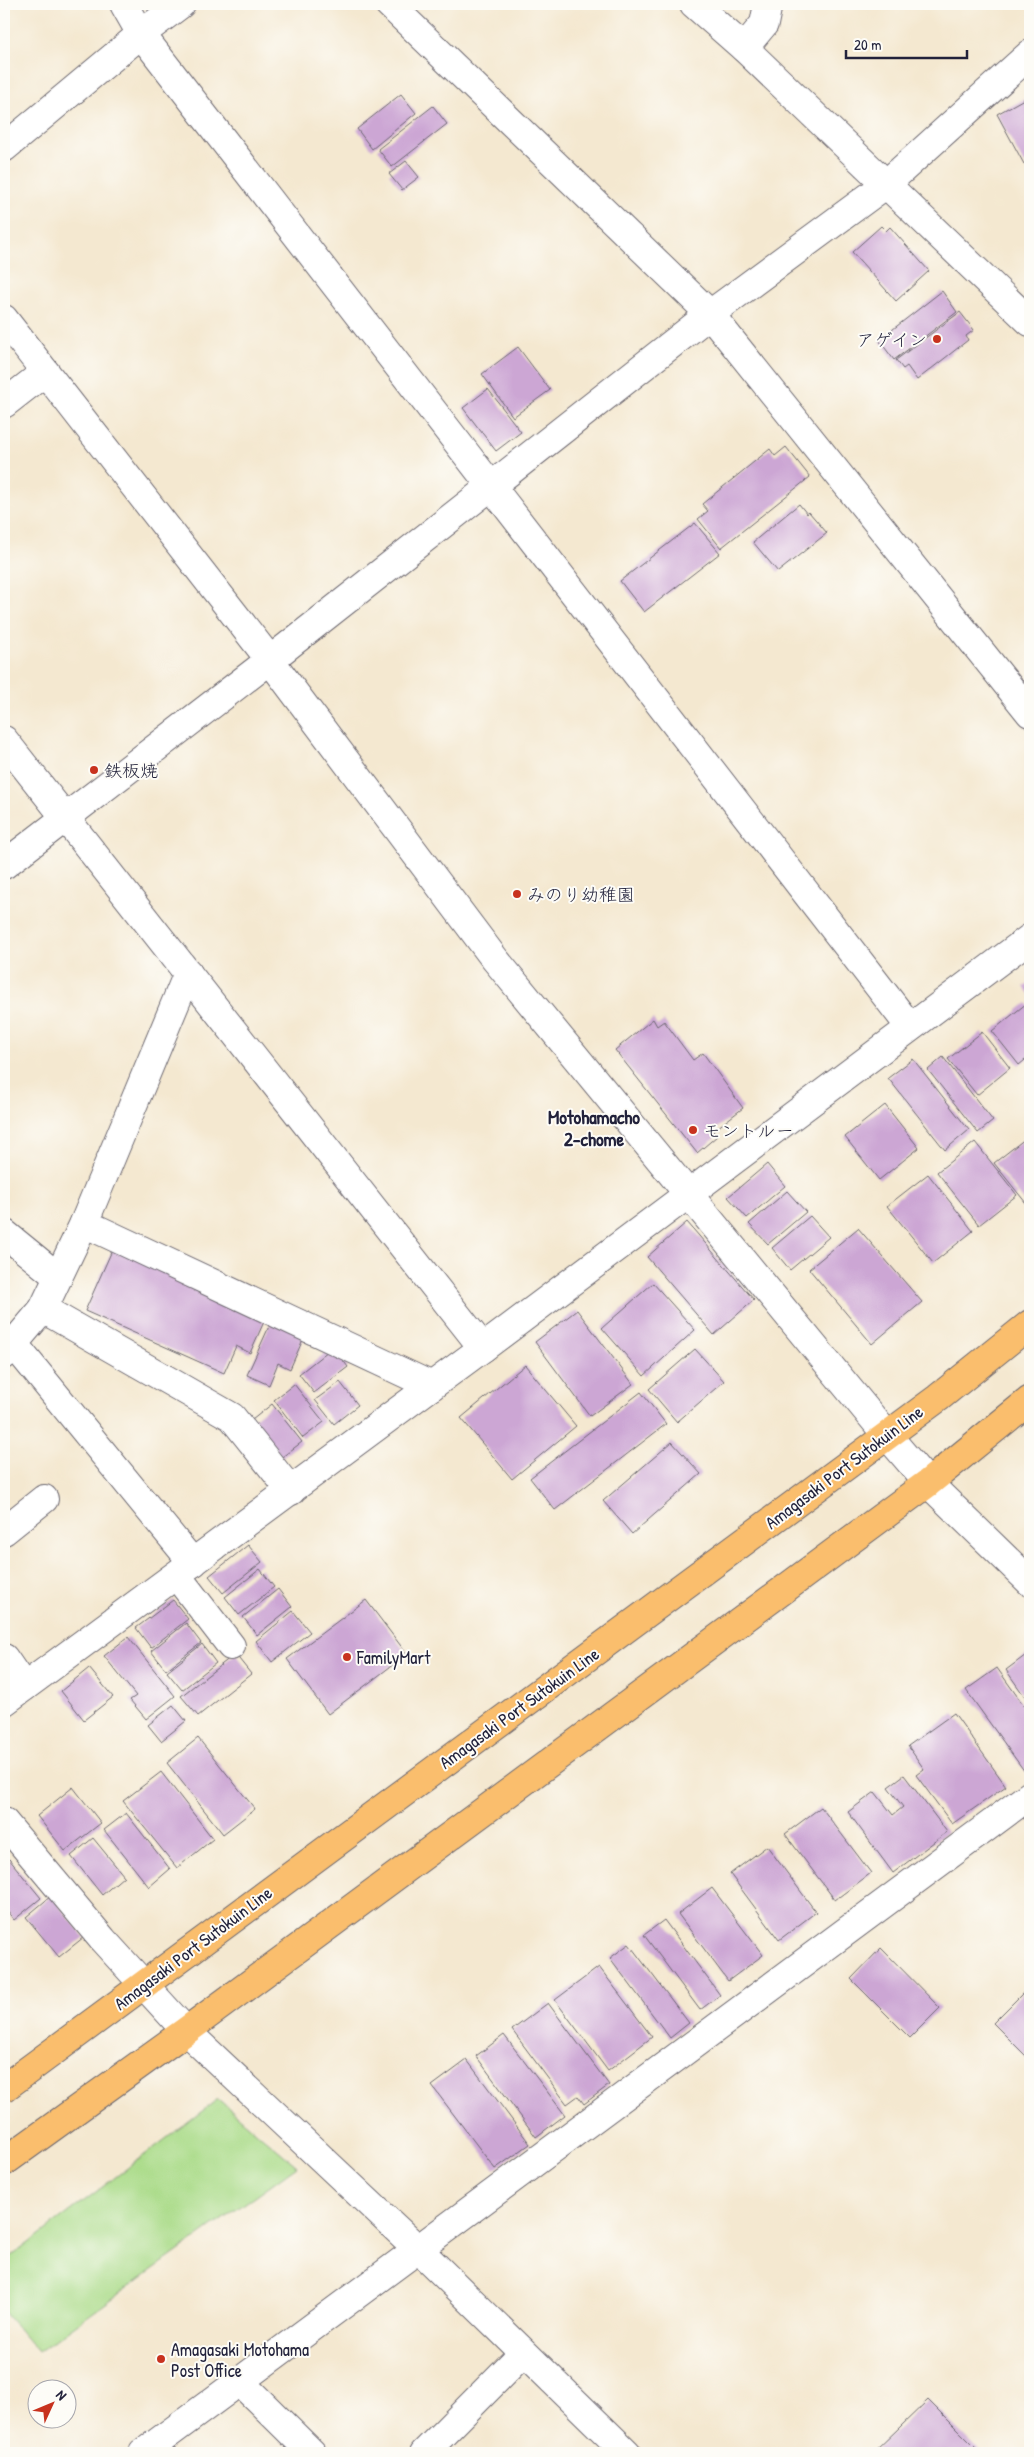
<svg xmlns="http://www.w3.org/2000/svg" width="1034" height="2457" font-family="'Patrick Hand','Klee One',sans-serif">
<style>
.green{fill:#aadb89;stroke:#667e62}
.building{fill:#cca6d4}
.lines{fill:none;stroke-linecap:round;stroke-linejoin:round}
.minor-casing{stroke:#6c676f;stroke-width:30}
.major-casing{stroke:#6c676f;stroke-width:30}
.minor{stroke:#fff;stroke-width:28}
.major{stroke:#fabe6d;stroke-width:28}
.poi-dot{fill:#c8321e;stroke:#fdfcf7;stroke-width:2}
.labels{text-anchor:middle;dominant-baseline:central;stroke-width:4;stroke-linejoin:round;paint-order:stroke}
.poi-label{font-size:18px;fill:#22223b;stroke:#fdfcf7;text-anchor:start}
.street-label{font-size:18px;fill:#22223b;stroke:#fdfcf7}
.neighbourhood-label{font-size:19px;font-weight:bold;fill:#22223b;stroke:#fdfcf7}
</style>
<rect width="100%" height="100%" fill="#fdfcf7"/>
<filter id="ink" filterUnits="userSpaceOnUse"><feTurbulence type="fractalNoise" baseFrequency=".02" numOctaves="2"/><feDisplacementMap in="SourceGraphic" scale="10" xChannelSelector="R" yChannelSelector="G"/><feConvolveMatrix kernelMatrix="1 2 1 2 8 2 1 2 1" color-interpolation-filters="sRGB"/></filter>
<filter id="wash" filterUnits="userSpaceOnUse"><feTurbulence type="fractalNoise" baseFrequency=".0096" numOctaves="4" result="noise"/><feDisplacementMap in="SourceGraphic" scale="20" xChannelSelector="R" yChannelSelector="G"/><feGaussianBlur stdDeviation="1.12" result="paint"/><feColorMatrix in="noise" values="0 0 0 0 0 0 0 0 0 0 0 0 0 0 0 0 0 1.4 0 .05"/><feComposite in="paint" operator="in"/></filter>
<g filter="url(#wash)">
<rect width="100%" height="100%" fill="#f4e8d0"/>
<polygon class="green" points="218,2099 297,2166 38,2352 4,2312 4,2262"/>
<g id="blocks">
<g class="building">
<polygon points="401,94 416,113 372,149 357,129"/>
<polygon points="1024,99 1030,111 1030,161 1024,164 997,114"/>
<polygon points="433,106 447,124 392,167 378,149"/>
<polygon points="406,161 419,177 402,190 389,174"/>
<polygon points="881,226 886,231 890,227 929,271 896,301 852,252"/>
<polygon points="942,291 957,312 894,360 879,340"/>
<polygon points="960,312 974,330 966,336 968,340 917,380 907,366 903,369 896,360"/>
<polygon points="518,347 550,390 513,417 482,374"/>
<polygon points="488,389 521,432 496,451 463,408"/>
<polygon points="786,447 810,477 721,548 698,519 708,511 702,504 770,449 775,456"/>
<polygon points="799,504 807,514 809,512 827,533 778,572 753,542"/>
<polygon points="695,523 720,553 644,612 620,581"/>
<polygon points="1030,982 1030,995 1024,987"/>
<polygon points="1027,1003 1030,1007 1030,1056 1019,1065 992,1031"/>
<polygon points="653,1019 657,1026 664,1021 693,1060 703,1053 743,1108 713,1131 717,1136 697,1153 615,1050"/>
<polygon points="982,1032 1010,1068 977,1095 948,1059"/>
<polygon points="943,1057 993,1121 978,1133 928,1070"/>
<polygon points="913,1059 969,1130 945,1150 888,1078"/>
<polygon points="885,1105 919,1148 879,1180 845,1137"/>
<polygon points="1030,1135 1030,1208 994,1163"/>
<polygon points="975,1142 1017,1195 979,1225 937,1172"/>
<polygon points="767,1164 785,1186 747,1218 728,1197"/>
<polygon points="928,1174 973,1231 933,1263 887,1206"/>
<polygon points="787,1191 806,1212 768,1244 749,1224"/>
<polygon points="810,1216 829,1237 790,1270 772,1248"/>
<polygon points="687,1222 754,1300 714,1335 647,1257"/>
<polygon points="858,1228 922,1302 872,1344 809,1269"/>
<polygon points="114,1246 267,1315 250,1353 236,1346 224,1373 85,1311"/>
<polygon points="653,1283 695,1330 644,1376 602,1328"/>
<polygon points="577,1310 633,1384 590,1416 535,1342"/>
<polygon points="272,1320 305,1335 290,1369 278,1363 269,1385 247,1375"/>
<polygon points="333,1347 348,1367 314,1393 299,1374"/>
<polygon points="695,1349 724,1381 677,1422 649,1389"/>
<polygon points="525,1365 576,1426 512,1479 461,1418"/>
<polygon points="340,1382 358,1405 334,1424 315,1400"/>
<polygon points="294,1384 324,1422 303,1438 274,1400"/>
<polygon points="641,1392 666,1424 555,1510 530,1478"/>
<polygon points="272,1404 302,1442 282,1457 252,1420"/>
<polygon points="672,1442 701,1474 632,1534 603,1501"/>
<polygon points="248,1545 262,1562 223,1593 209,1576"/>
<polygon points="260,1569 274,1587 239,1615 225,1597"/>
<polygon points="278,1589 292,1607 257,1635 243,1617"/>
<polygon points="173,1600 188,1619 151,1648 136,1628"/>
<polygon points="366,1600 407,1654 328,1714 287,1659"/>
<polygon points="293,1611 310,1632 272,1662 256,1641"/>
<polygon points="186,1623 201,1643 166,1670 151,1651"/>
<polygon points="128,1637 175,1696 146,1719 130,1700 136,1696 104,1656"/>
<polygon points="202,1644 216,1663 182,1690 167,1672"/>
<polygon points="1030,1652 1030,1704 1006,1670"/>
<polygon points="235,1654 251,1674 198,1716 181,1696"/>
<polygon points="89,1668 113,1697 84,1720 61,1691"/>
<polygon points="997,1668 1030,1714 1030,1768 1025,1772 966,1690"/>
<polygon points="173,1705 186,1721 161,1741 148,1725"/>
<polygon points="954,1713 1006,1786 952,1824 916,1775 924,1769 908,1746"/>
<polygon points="198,1738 255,1809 223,1834 167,1763"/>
<polygon points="161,1772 213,1839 177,1868 123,1801"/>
<polygon points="904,1775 947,1832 893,1873 848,1812 875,1792 893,1815 903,1807 888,1787"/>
<polygon points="73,1787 101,1823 65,1851 37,1816"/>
<polygon points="821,1807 871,1873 835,1900 785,1834"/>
<polygon points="126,1813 170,1869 149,1887 104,1830"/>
<polygon points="93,1838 124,1876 102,1895 71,1856"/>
<polygon points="767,1846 816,1912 779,1940 730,1874"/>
<polygon points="9,1859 41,1898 14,1920 4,1907 4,1863"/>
<polygon points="712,1888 763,1955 728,1981 678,1914"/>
<polygon points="51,1896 84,1937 59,1957 26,1917"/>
<polygon points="664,1920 720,1995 700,2010 644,1935"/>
<polygon points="629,1944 689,2023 670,2038 610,1958"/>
<polygon points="881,1948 940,2008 910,2038 851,1979"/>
<polygon points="599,1967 652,2037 608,2071 555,2000"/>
<polygon points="1030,1986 1030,2060 993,2023"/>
<polygon points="548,2003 609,2085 584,2104 578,2096 567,2104 512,2030"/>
<polygon points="504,2035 565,2115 536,2137 476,2056"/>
<polygon points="467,2060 530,2144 495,2169 432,2086"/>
<polygon points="928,2400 981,2453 873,2453"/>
</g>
</g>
</g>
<g filter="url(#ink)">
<use href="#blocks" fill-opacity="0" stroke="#6c676f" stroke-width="1"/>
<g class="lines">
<defs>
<g id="minor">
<polyline points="124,4 141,34 910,1027"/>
<polyline points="389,4 710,314 1030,713"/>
<polyline points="694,4 744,48 1030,322"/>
<polyline points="744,48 764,24 768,4"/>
<polyline points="4,148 141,34 181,4"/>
<polyline points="4,319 270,660 494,958 886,1434 928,1483 1030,1582"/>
<polyline points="4,404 45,372"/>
<polyline points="4,740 483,1348"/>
<polyline points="4,865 270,660 710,314 885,185 1030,54"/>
<polyline points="84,1223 432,1386"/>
<polyline points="4,1233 58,1277"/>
<polyline points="43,1309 232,1417 291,1491"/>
<polyline points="13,1343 193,1563"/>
<polyline points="4,1355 43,1309 84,1223 188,973"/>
<polyline points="4,1531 44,1499"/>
<polyline points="177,1576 231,1646"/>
<polyline points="4,1658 24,1687"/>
<polyline points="4,1702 483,1348 1030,938"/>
<polyline points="4,1822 103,1940 186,2031 419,2250 627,2453"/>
<polyline points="240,2382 312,2453"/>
<polyline points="143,2453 1030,1795"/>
<polyline points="424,2453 523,2353"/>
</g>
<g id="major">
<polyline points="4,2088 938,1398 1030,1324"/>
<polyline points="4,2162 186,2031 928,1483 1030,1400"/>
</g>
</defs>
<use href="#minor" class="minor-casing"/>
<use href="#major" class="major-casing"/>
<use href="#minor" class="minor"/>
<use href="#major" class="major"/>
</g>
</g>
<g class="poi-dot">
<circle cx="937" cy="339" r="5"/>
<circle cx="94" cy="770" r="5"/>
<circle cx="517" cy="894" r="5"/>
<circle cx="693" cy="1130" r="5"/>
<circle cx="347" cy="1657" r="5"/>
<circle cx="161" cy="2359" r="5"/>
</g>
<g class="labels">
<g class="poi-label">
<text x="927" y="339" text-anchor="end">アゲイン</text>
<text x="104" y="770">鉄板焼</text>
<text x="527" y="894">みのり幼稚園</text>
<text x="703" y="1130">モントルー</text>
<text x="357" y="1657">FamilyMart</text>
<text x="171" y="2349">Amagasaki Motohama<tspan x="171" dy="21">Post Office</tspan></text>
</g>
<g class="street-label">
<text transform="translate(844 1467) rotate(-37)">Amagasaki Port Sutokuin Line</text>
<text transform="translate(519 1708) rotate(-36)">Amagasaki Port Sutokuin Line</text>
<text transform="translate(193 1948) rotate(-37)">Amagasaki Port Sutokuin Line</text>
</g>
<g class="neighbourhood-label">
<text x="594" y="1117">Motohamacho<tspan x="594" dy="22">2-chome</tspan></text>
</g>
</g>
<rect width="1034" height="2457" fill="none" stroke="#fdfcf7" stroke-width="20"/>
<g transform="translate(52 2404) rotate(46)"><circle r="24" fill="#fdfcf7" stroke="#a5a5ac"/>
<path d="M0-4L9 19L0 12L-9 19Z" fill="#c8321e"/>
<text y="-8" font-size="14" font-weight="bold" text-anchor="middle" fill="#22223b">N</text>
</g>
<path d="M846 50v8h121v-8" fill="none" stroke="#22223b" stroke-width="2.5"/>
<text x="854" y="50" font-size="15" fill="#22223b" stroke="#fdfcf7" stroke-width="4" paint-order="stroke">20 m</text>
</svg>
